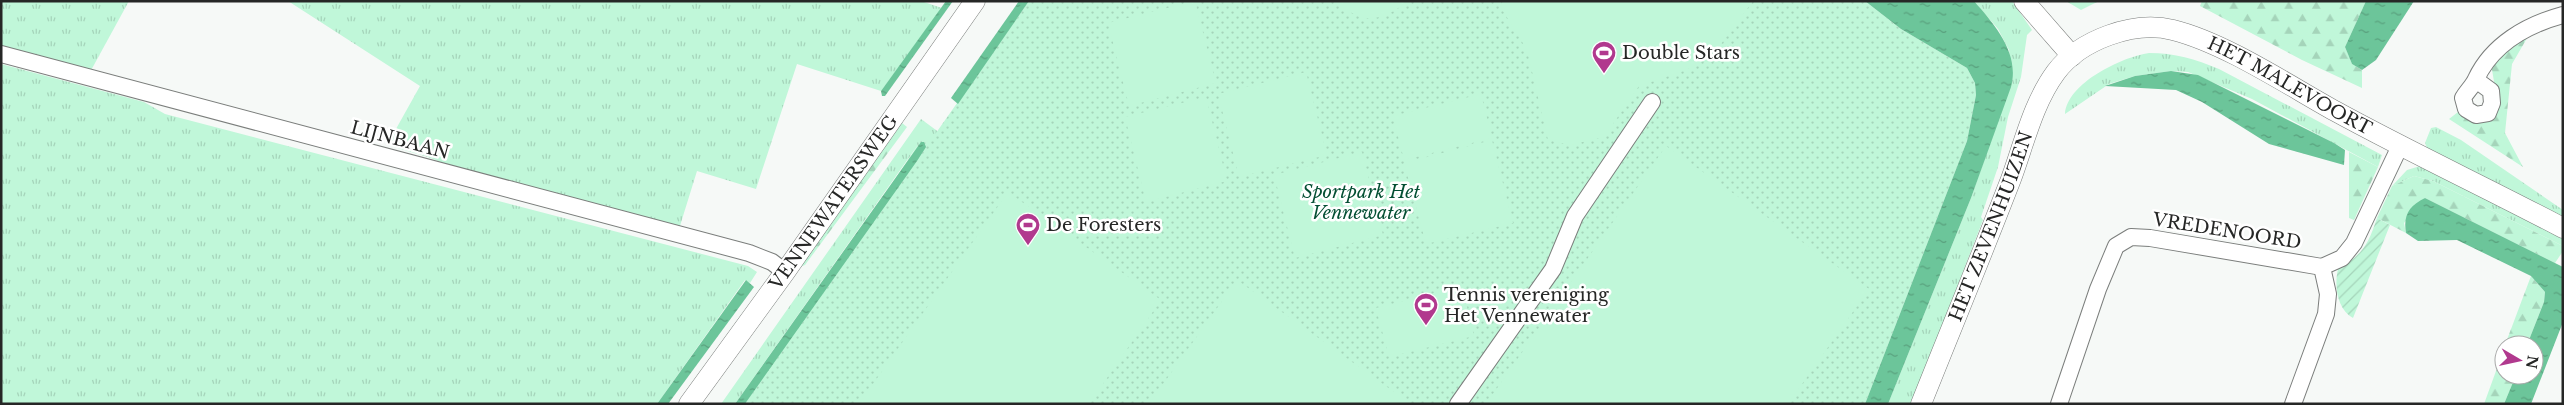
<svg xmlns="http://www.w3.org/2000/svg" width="2564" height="405" font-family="'Libre Baskerville',serif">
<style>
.grass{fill:url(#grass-tufts)}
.forest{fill:url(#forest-firs)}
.park{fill:url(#park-dots)}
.garden{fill:url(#garden-furrows)}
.pitch{fill:#c0f7d9}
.water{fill:url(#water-ripples)}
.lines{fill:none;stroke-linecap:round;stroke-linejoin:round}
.minor-casing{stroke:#7b7e7c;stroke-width:18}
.tertiary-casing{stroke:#7b7e7c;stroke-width:21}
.minor{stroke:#fff;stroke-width:16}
.tertiary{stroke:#fff;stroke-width:20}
.labels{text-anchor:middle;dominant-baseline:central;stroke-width:5;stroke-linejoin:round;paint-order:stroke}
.poi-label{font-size:18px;fill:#262726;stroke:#fff;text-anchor:start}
.street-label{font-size:18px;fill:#262726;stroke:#fff}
.park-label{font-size:18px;font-style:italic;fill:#044f33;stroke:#fff}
</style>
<defs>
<pattern id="grass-tufts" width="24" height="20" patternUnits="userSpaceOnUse" patternTransform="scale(1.25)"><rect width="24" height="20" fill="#c0f7d9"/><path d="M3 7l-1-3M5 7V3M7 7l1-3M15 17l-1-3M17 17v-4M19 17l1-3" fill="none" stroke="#a5d4ba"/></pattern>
<pattern id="forest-firs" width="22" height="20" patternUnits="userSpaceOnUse" patternTransform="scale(1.25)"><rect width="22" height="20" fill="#c0f7d9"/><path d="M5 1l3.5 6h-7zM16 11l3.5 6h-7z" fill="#a5d4ba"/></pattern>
<pattern id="park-dots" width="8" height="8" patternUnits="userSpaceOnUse" patternTransform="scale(1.25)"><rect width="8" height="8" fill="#c0f7d9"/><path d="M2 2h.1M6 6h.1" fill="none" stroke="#a5d4ba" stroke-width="1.8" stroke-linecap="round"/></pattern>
<pattern id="garden-furrows" width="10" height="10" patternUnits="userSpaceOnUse" patternTransform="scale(1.25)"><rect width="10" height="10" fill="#c0f7d9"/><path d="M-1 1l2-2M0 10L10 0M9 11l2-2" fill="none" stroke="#a5d4ba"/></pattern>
<pattern id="water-ripples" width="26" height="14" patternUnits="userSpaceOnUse" patternTransform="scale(1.25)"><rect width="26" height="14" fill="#6cc59a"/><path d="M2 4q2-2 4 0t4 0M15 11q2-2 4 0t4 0" fill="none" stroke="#59a07d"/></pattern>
</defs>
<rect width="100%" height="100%" fill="#f6f9f7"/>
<g class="grass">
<polygon points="1,1 129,1 89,74 1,49"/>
<polygon points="288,1 921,1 942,8 881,91 797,64 756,189 697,171 679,229 464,171 428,157 387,145 420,86"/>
<polygon points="1974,1 2012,1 2032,30 2027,35 2021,77 2008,117 1998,167 1981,217 1983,220 1912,404 1888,404 1971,198 2012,81 2009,50 1998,29"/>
<path d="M2149 53C2175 53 2195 59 2219 69L2382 155 2378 167 2252 99 2188 72 2171 71 2135 76 2109 84 2065 114C2067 83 2122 57 2149 53Z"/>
<polygon points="1,64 144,102 165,114 748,266 757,272 750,283 745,280 657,404 1,404"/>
<polygon points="921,119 959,147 745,404 920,142 735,404 721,404"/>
<polygon points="2436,127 2461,140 2563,210 2563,218 2427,148 2425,143 2431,128"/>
<polygon points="2420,166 2563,236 2563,246 2433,181 2414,176 2392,186 2407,170"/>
</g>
<g class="forest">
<polygon points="2066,1 2099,1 2081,10"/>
<polygon points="2202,1 2366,1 2345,47 2352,64 2362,70 2362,88 2302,60 2200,6"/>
<polygon points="2530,33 2512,64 2505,133 2523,167 2449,119 2458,112 2473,119 2497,99 2491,64"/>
<polygon points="902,123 907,127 805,265 797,268"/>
<polygon points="2349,152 2378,167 2354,220 2349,218"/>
<polygon points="2414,176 2433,181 2563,246 2563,251 2555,263 2425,198 2404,223 2406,233 2377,218 2392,186"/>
<polygon points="2531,276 2545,292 2544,302 2527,345 2505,345"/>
<polygon points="2504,349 2504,375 2516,375 2504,404 2484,404"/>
</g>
<polygon class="park" points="1029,1 1865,1 1901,29 1967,68 1975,83 1976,95 1967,141 1865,404 745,404"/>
<path class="garden" d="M2377 218 2390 225 2353 318C2337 309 2334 286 2338 269 2363 254 2368 245 2377 218Z"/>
<g class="pitch">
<polygon points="1195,1 1216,83 1129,106 1108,23"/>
<path d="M1337 1H1409C1382 20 1364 28 1337 1Z"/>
<polygon points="1503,1 1753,1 1721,44 1705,59 1686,70 1639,86 1604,137 1570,145 1548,140 1527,50 1500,6"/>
<polygon points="1306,72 1327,155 1239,177 1218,94"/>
<polygon points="1481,94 1492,138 1404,160 1393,116"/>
<polygon points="1206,97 1227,181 1146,202 1125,117"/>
<polygon points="1492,140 1513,223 1426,244 1404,163"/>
<polygon points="1666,146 1869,289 1788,404 1486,404"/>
<polygon points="1362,152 1383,235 1295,258 1274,175"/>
<polygon points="1008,192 1161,300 1089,404 859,404"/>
<polygon points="1237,280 1411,404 1149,404"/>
<polygon points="1462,286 1474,336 1389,357 1376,308"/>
</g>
<g class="water">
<polygon points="946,1 953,1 885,96 882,96 881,91"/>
<polygon points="1019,1 1029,1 958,104 951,98"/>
<path d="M1865 1H1974C1995 25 2020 53 2011 87L1971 198 1888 404H1865L1967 141 1976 95 1975 83 1967 68 1901 29Z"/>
<polygon points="2366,1 2414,1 2376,60 2362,70 2352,64 2345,47"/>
<polygon points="2171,71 2198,75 2334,143 2345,150 2344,165 2269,144 2202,102 2176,90 2105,86 2135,76"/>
<polygon points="921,142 924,142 926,147 917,161 747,401 745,404 735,404"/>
<path d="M2425 198 2563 267V322L2531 404H2504L2516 375H2534V345H2527L2544 302 2545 292 2531 276 2457 240 2418 241 2406 233C2403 215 2409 206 2425 198Z"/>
<polygon points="746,280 754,287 668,404 657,404"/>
</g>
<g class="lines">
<defs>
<g id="minor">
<polyline points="1,54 749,253 772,262 785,272"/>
<path d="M2476 80 2491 91 2492 103 2488 113 2476 115 2466 109 2463 98C2467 91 2473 86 2476 79 2492 45 2526 25 2563 15"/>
<polyline points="1458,404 1553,269 1575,216 1652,102"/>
<polyline points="2059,404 2098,289 2116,246 2131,237 2150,238 2322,267"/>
<polyline points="2293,404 2326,314 2328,294 2322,267 2342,258 2354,243 2400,146"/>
</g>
<g id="tertiary">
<polyline points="2024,1 2072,56"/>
<path id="s1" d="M689 404 785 272 975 1"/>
<path id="s2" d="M1921 404C1951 329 1982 254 2011 179 2024 144 2033 103 2056 72 2080 40 2134 20 2173 30 2225 43 2288 85 2335 111 2410 152 2487 188 2563 228"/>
</g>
</defs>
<use href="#minor" class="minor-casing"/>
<use href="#tertiary" class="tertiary-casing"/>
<use href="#minor" class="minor"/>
<use href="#tertiary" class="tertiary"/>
</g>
<defs>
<symbol id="stadium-pin" viewBox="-11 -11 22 30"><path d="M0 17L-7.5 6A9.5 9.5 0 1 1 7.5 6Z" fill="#b1398e" stroke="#fff"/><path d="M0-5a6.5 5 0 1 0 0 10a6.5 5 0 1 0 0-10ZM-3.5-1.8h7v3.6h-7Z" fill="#fff"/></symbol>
</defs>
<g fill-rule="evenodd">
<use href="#stadium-pin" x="1590" y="39" width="28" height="38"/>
<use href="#stadium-pin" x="1014" y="211" width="28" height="38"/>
<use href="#stadium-pin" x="1412" y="291" width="28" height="38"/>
</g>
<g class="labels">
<g class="poi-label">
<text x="1622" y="53">Double Stars</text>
<text x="1046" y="225">De Foresters</text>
<text x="1444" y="295">Tennis vereniging<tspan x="1444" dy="21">Het Vennewater</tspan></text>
</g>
<g class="street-label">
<text stroke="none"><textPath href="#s2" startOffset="619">HET MALEVOORT</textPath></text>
<text transform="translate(400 140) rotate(15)">LIJNBAAN</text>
<text stroke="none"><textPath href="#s1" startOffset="248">VENNEWATERSWEG</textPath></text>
<text stroke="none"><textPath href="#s2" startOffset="191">HET ZEVENHUIZEN</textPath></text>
<text transform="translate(2227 231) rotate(9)">VREDENOORD</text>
</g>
<g class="park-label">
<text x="1361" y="192">Sportpark Het<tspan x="1361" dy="21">Vennewater</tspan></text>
</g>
</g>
<rect width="2564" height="405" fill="none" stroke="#262726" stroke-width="5"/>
<g transform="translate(2519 360) rotate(99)"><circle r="24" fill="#ffffff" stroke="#a8a9a8"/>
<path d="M0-4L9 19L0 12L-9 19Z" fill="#b1398e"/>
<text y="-8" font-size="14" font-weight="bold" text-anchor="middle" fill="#262726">N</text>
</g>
</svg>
